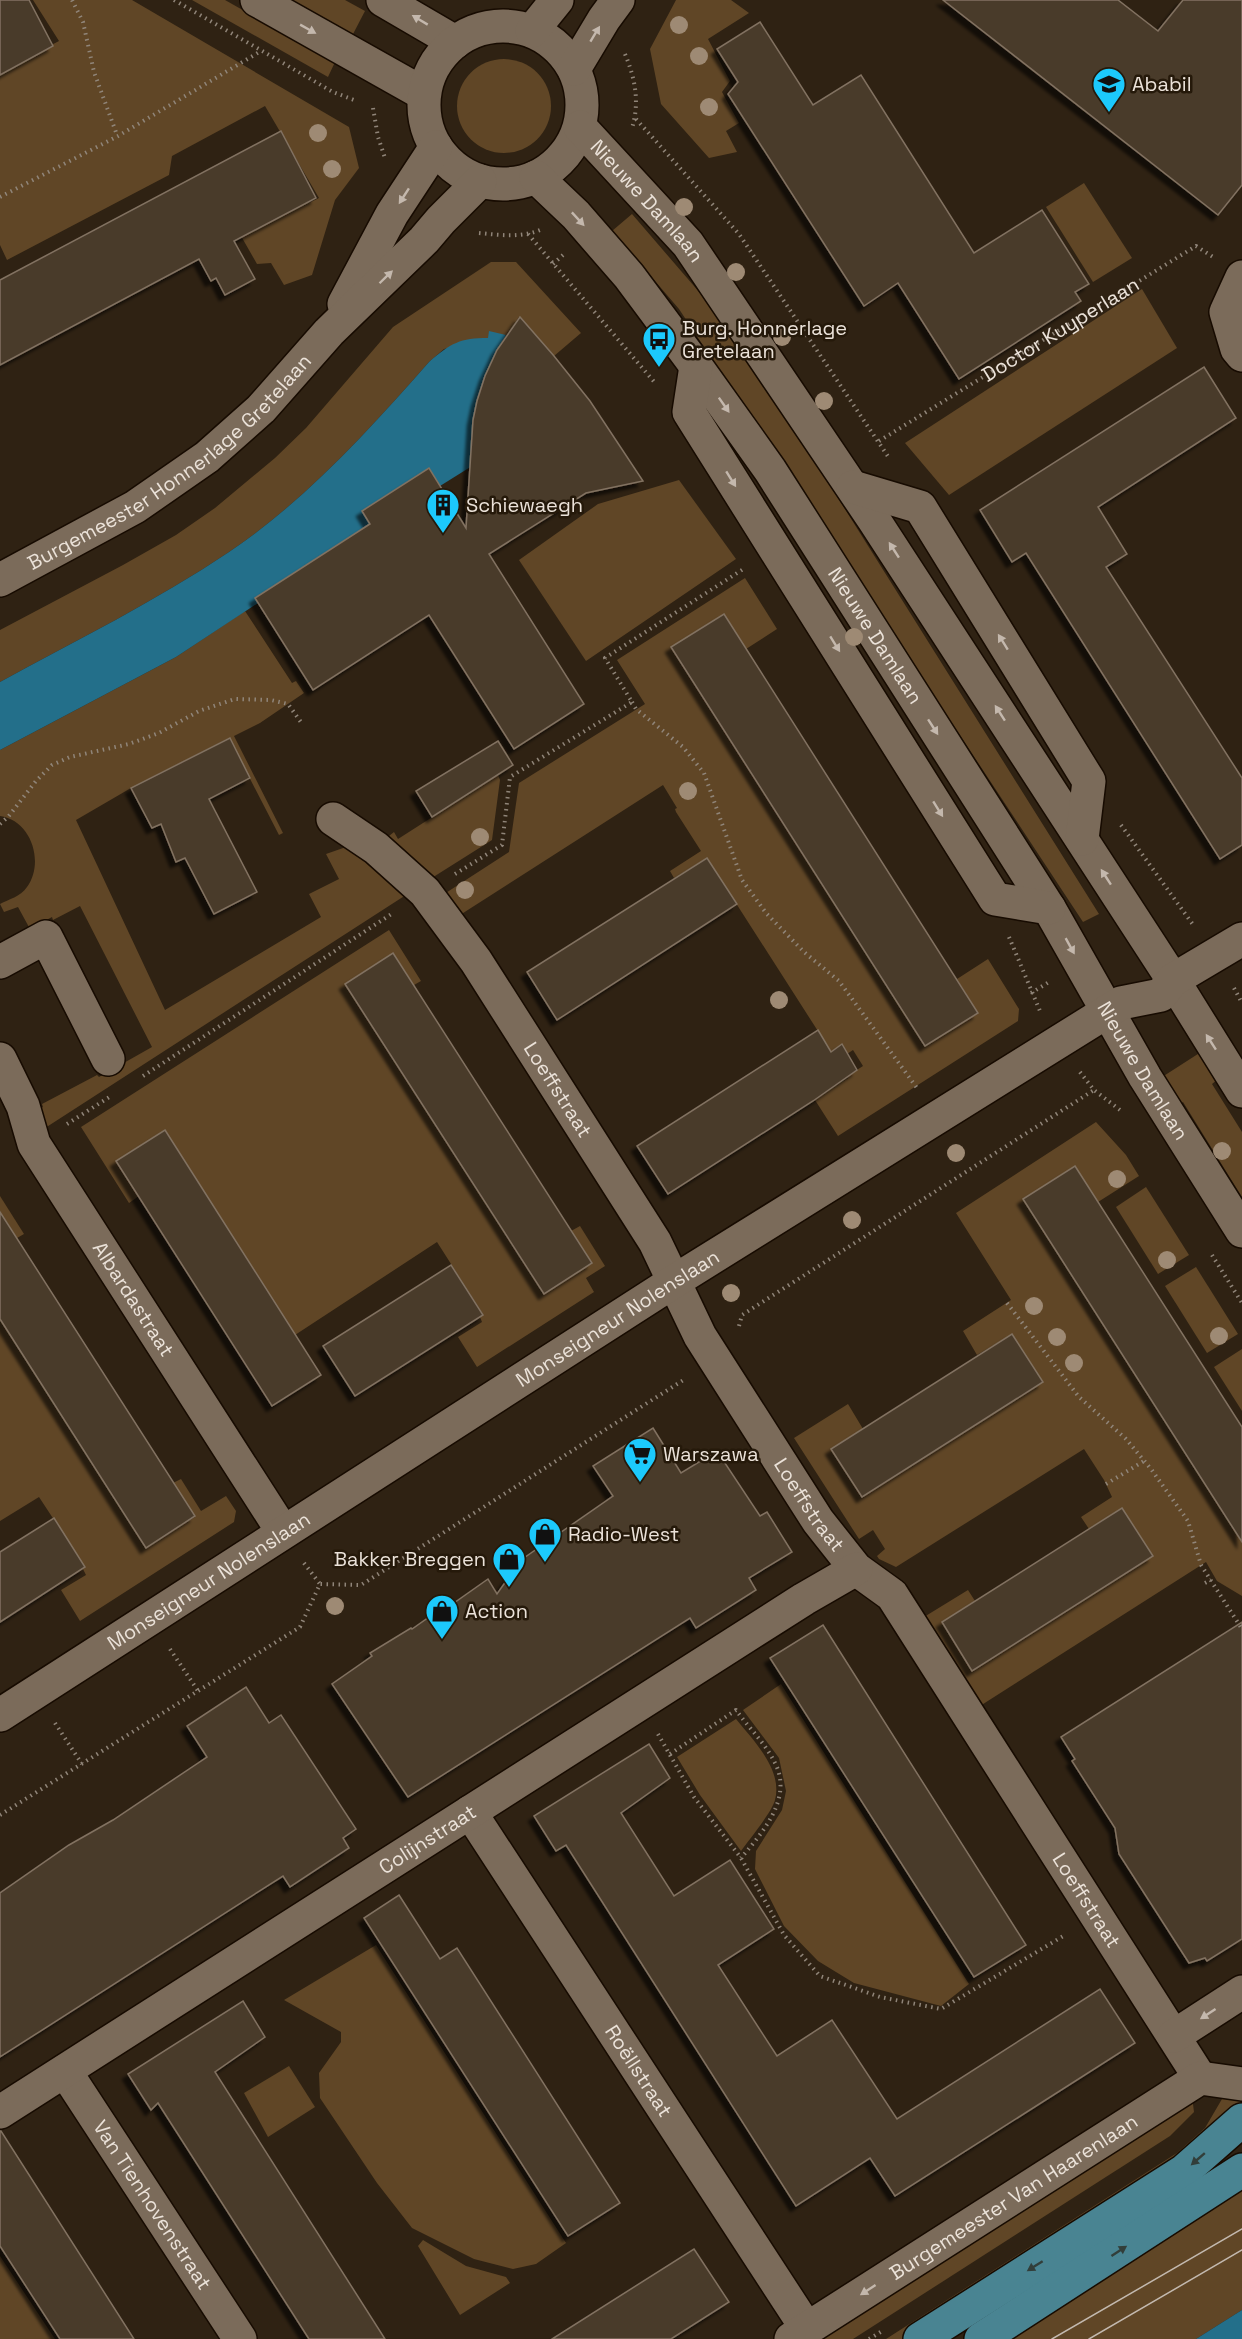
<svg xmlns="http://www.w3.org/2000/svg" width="1242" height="2339" font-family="'Space Grotesk',sans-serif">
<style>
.green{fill:#604626;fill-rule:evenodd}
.water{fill:#236f8a}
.building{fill:#4a3b2c;stroke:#827261;stroke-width:1.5;filter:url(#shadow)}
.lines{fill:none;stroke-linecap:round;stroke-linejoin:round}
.minor-casing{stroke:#170b01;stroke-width:36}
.major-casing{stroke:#170b01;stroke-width:36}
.path{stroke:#908579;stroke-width:4;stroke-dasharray:1.5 4.5;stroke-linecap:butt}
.minor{stroke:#7b6b5a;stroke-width:33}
.major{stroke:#498492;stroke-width:33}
.tram{stroke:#c3b9af;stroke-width:1.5}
.tree{fill:#9e8a74}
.oneway{fill:#c4b8ad}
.oneway2{fill:#323e3a}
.labels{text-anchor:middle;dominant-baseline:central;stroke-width:5;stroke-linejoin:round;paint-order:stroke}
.poi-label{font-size:20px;fill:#ebe2d9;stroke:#25190a;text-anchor:start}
.street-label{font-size:20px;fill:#ebe2d9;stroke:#25190a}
</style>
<defs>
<filter id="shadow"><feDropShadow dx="-5.5" dy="5.5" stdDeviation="1.5" flood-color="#0009"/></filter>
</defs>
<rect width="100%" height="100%" fill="#2f2213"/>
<g class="green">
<polygon points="33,0 132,0 349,127 359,168 335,200 312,275 284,285 271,263 257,264 241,236 306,198 309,203 319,198 265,106 172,156 169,175 7,260 0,245 0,72 59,41"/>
<polygon points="192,0 225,0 335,62 328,77"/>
<polygon points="286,0 345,0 365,11 352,36"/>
<polygon points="676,0 731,0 749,13 708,39 730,81 722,92 739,123 726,131 737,152 709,158 661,104 650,49"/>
<circle cx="504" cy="106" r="47"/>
<polygon points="1084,183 1132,258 1093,282 1046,207"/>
<polygon points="632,214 706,300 833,490 1099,914 1083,922 679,309 612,231"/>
<path d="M491 262H516L581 333 554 356 519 317 506 335 444 349 429 362C368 431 306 500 229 552 156 601 77 640 0 682V630L123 565 176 535 215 508 275 458 306 428 393 327Z"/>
<polygon points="1142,289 1177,348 949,495 905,443"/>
<polygon points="679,480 736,559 586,661 519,560 598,504"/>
<path d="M745 578 777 629 746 649 724 614 671 648 925 1046 978 1013 957 979 988 959 1019 1009 1018 1021 838 1136 815 1100 848 1078 707 858 674 878 670 871 701 851 676 812 675 809 677 808 663 785 460 915 438 898 509 852 519 783 645 704 617 660ZM853 1050 863 1066 849 1075 847 1054Z"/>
<path d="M245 611 292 683 296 681 304 693 260 723 234 736 283 833 279 835 229 738 131 788 76 820 165 1010 321 917 309 894 339 879 326 854 346 847 409 893 42 1130 36 1111 43 1107 42 1104 97 1075 99 1077 152 1047 80 906 53 920 52 917 30 929 18 907 4 912 0 904C9 899 20 897 27 887 45 862 31 820 0 816V750L176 657Z"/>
<polygon points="498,775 500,780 492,840 427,881 389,839 389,836 394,832 398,839"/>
<polygon points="389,930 421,981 414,985 393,953 345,984 543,1294 592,1263 571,1231 580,1226 605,1266 586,1278 594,1292 477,1367 458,1337 482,1322 480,1317 483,1314 437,1242 295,1335 165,1130 116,1161 139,1196 129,1203 81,1127"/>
<polygon points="1201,1052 1218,1079 1212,1084 1242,1132 1242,1197 1183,1102 1176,1106 1159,1079"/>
<polygon points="1096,1122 1126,1155 1139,1176 1098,1202 1075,1166 1023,1199 1242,1542 1242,1596 1217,1581 1206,1562 980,1706 924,1617 968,1590 975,1601 942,1623 972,1670 1152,1556 1122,1508 1089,1529 1081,1517 1112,1497 1104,1480 1084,1449 896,1567 879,1559 877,1556 885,1549 873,1530 859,1539 794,1438 848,1404 863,1429 831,1449 862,1497 1042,1382 1012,1334 977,1355 963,1331 1011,1300 956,1213"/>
<polygon points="1146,1187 1189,1255 1158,1274 1116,1207"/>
<polygon points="0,1196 24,1234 17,1238 0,1211"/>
<polygon points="1196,1267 1238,1334 1207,1353 1165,1286"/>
<polygon points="0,1319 147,1548 195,1517 173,1483 181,1479 201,1511 226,1496 236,1511 234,1522 80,1621 61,1590 86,1575 83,1569 85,1567 39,1497 0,1521"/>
<polygon points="1242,1349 1242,1411 1214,1367"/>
<polygon points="781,1684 969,1984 941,2006 854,1983 818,1961 784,1926 755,1869 756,1851 782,1810 786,1791 779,1758 743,1710"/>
<path d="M736 1719C754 1741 783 1770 775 1800 772 1812 749 1840 741 1851L700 1795 677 1757Z"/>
<polygon points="376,1945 566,2243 536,2264 513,2269 474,2259 412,2228 377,2183 320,2098 319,2073 341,2042 341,2032 284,2000"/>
<polygon points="289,2066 315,2107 268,2137 244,2093"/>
<polygon points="1242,2096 1242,2104 1218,2130 906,2339 886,2339 1177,2153 1205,2128 1222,2099"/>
<polygon points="1191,2102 1193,2104 1194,2112 1170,2136 853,2339 824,2339 825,2336"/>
<polygon points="1242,2185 1242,2310 1196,2339 1000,2339"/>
<polygon points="423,2240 466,2266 506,2277 510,2283 460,2315 418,2246"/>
<polygon points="0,2256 55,2339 0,2339"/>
</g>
<g class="water">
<path d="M489 331 506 335C477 383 473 411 472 466L440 486 429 469 374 529 345 540 255 598 258 603 176 657 0 750V682C77 640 156 601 229 552 306 500 368 431 429 362 451 343 460 338 488 338Z"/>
<polygon points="1242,2310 1242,2339 1196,2339"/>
</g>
<g class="building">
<polygon points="0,0 29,0 53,46 0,75"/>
<polygon points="943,0 1118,0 1158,31 1183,0 1242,0 1242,185 1218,215"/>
<polygon points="760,22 813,105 861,75 974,253 1042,210 1089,284 1075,292 1081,301 959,379 898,283 864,306 728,94 738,82 717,49"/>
<polygon points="281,131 316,198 234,241 255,279 225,295 216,278 211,281 199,259 0,365 0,280"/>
<polygon points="520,317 554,356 590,401 643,481 586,493 489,554 584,704 514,749 429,615 313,690 255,598 370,524 362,511 429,468 466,528 473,420 477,401 485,376 497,350"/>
<polygon points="1204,367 1236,418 1098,507 1127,554 1106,567 1242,778 1242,845 1220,859 1026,553 1012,562 980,510"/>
<polygon points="724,614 978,1013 925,1046 671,647"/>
<polygon points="230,738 250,778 209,799 257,892 214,914 185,858 176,862 161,824 152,828 131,788"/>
<polygon points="498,741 513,765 432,817 416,791"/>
<polygon points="707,858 737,904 557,1020 527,972"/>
<polygon points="393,953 592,1263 544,1294 345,984"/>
<polygon points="818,1030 831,1052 842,1044 857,1070 813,1101 668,1194 637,1146"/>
<polygon points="165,1130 321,1375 272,1406 116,1161"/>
<polygon points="1075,1166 1242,1427 1242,1542 1023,1199"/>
<polygon points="0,1212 195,1516 146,1548 0,1319"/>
<polygon points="451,1265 483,1315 355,1396 323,1346"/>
<polygon points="1012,1334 1043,1382 862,1497 831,1449"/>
<polygon points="653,1428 681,1473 717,1451 760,1516 767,1512 792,1552 749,1578 756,1590 696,1628 690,1618 408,1797 332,1684 372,1656 370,1653 411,1628 412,1629 449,1603 451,1605 488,1579 497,1594 521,1560 613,1496 593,1466"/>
<polygon points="1122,1508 1153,1556 972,1671 942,1622"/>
<polygon points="54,1518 85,1567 0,1622 0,1552"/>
<polygon points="1242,1622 1242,1939 1207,1961 1205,1958 1189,1963 1119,1854 1115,1828 1072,1761 1075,1759 1061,1737"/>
<polygon points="823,1625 1026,1945 974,1977 770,1658"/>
<polygon points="246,1687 269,1723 281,1715 356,1829 343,1838 349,1848 290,1887 283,1876 0,2057 0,1893 69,1845 113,1820 207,1757 187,1726"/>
<polygon points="649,1744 670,1778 621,1813 674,1896 730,1860 774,1929 718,1965 777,2056 832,2020 897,2119 1100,1989 1135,2043 895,2196 870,2158 796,2206 566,1845 556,1851 534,1816"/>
<polygon points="399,1895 440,1959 457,1948 620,2203 568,2236 364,1918"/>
<polygon points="243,2001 265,2037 215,2072 385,2339 309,2339 158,2103 151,2110 128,2074"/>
<polygon points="0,2131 1,2131 134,2339 60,2339 0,2246"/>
<polygon points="694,2249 729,2302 671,2339 552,2339"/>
</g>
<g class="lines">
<defs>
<g id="minor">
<polyline points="257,0 424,94"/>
<polyline points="383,0 455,42"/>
<circle cx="503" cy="105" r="79"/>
<polyline points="532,31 557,0"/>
<polyline points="574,69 604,19 618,0"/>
<path id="s2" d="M580 127 688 244 874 520 1173 980 1242 1091"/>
<path id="s3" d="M536 177 576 215 629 276 696 366 770 470 1049 908 1145 1077 1242 1231"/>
<polyline points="1242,277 1226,312 1237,349 1242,355"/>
<polyline points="344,304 392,214 436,147"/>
<polyline points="696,366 689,412 995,899 1049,908"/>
<polyline points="853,487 920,507 1089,781 1082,839"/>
<path id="s4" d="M0 580 135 507 207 457 261 409 329 332 424 240 441 220 480 181"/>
<path id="s5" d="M333 819 376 848 425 892 476 961 655 1242 700 1336 818 1521 856 1569 892 1595 1200 2078"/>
<polyline points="0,962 46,937 108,1059"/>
<path id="s6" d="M0 1059 23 1106 34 1144 283 1532"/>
<path id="s7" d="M0 1715 673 1282 1121 1003 1161 995 1173 980 1242 939"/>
<path id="s8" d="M470 1812 807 2329"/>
<polyline points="1174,2036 1242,1992"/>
<path id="s9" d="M65 2071 240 2339"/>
<path id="s10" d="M0 2112 804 1599 856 1569"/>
<path id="s11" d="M791 2339 1200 2078 1242 2084"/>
</g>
<g id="major">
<polyline points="920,2339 1184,2171 1242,2120"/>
<polyline points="981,2339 1242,2170"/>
</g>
</defs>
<use href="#minor" class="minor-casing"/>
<use href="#major" class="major-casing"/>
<g class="path">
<polyline points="72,0 83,22 94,72 117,135"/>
<polyline points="174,0 333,92 354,100"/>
<path d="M625 54C635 78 640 102 632 128"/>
<polyline points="373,108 378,137 385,158"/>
<polyline points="636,119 739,234 889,458"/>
<polyline points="0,197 118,136 261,51"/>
<path d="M479 233C500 235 520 238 540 230"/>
<polyline points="528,234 656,384"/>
<polyline points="553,264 563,255"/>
<path id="s1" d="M879 441 1196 246 1213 257"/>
<polyline points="632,702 636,709 683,747 704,773 742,880 766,913 804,952 839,981 917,1088"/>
<polyline points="0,824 8,817 36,781 52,765 70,757 129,744 159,733 199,711 235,699 271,700 288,704 303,725"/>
<polyline points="1121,825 1194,926"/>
<polyline points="455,874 502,845 510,777 632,702 605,658 745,568"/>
<polyline points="1009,937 1040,1011"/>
<polyline points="1234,988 1242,1003"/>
<polyline points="1031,993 1049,982"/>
<polyline points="1080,1072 1094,1090 1120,1110"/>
<polyline points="143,1076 393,913"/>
<polyline points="67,1124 111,1096"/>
<polyline points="1212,1255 1242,1303"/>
<polyline points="1007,1303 1079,1397 1126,1439 1151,1469 1188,1521 1201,1565 1242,1629"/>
<polyline points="739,1326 742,1315 1094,1090"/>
<polyline points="1106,1484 1144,1461"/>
<polyline points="304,1563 320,1584"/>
<polyline points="1205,1583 1211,1580"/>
<polyline points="170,1649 198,1691"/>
<polyline points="55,1723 82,1764"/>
<polyline points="658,1734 694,1797 741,1858 784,1935 820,1976 880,1997 941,2009 1065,1935"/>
<path d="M670 1754 736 1710C748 1727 766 1744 775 1763 793 1798 763 1832 741 1858"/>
<polyline points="0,1815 300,1627 320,1584 361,1585 685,1379"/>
<polyline points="869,2339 884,2330"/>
</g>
<use href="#minor" class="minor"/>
<use href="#major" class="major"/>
<g class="tram">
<polyline points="1052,2339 1242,2229"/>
<polyline points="1089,2339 1242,2250"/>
</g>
</g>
<g class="tree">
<circle cx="679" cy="25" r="9"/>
<circle cx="699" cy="56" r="9"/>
<circle cx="709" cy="107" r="9"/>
<circle cx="318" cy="133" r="9"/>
<circle cx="332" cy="169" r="9"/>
<circle cx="684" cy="207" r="9"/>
<circle cx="736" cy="272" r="9"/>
<circle cx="782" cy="337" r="9"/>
<circle cx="824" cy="401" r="9"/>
<circle cx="854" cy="637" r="9"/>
<circle cx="688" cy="791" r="9"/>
<circle cx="480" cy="837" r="9"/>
<circle cx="465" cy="890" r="9"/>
<circle cx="779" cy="1000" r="9"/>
<circle cx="1222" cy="1151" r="9"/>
<circle cx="956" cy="1153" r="9"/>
<circle cx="1117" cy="1179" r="9"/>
<circle cx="852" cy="1220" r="9"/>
<circle cx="1167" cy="1260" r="9"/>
<circle cx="731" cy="1293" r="9"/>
<circle cx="1034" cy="1306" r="9"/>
<circle cx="1219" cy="1336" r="9"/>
<circle cx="1057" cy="1337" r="9"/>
<circle cx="1074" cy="1363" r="9"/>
<circle cx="335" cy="1606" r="9"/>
</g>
<defs><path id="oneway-solid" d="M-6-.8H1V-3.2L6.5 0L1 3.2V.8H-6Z" transform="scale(1.5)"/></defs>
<g class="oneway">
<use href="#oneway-solid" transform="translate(420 20) rotate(-149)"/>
<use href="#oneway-solid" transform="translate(308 29) rotate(29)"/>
<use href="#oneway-solid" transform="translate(595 34) rotate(-59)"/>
<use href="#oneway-solid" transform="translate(404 196) rotate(123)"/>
<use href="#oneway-solid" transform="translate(578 219) rotate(47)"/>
<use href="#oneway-solid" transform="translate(386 277) rotate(-44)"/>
<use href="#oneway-solid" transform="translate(724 405) rotate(55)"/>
<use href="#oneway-solid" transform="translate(731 479) rotate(58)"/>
<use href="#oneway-solid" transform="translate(894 550) rotate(-123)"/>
<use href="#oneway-solid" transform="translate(1003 642) rotate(-122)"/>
<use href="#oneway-solid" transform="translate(835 644) rotate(58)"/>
<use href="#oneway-solid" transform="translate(1000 713) rotate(-123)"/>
<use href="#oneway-solid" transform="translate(933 727) rotate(57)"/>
<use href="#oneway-solid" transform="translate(938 809) rotate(58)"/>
<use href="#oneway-solid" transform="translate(1106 877) rotate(-123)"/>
<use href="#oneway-solid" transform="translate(1070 946) rotate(61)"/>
<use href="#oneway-solid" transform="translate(1211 1042) rotate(-123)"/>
<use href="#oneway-solid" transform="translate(1208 2014) rotate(147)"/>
<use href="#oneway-solid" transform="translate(868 2290) rotate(147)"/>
</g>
<g class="oneway2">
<use href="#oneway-solid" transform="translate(1198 2159) rotate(139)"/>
<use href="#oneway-solid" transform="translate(1119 2251) rotate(-33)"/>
<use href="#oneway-solid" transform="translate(1035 2266) rotate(148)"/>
</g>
<defs>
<symbol id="school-pin" viewBox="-11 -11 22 30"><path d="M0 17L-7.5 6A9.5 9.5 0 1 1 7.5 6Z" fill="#1cc9fc" stroke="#25190a"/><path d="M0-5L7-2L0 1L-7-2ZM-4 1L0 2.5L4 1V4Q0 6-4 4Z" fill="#111"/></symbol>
<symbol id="bus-pin" viewBox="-11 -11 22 30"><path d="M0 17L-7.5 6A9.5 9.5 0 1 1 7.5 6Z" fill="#1cc9fc" stroke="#25190a"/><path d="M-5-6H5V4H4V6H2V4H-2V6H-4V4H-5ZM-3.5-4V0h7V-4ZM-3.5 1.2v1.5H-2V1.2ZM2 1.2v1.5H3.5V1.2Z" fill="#111"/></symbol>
<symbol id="building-pin" viewBox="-11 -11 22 30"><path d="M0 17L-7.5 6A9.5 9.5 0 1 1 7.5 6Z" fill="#1cc9fc" stroke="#25190a"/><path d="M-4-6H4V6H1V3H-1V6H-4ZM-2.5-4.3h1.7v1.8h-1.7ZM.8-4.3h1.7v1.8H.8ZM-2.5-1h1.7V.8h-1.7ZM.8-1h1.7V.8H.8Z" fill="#111"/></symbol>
<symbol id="supermarket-pin" viewBox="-11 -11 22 30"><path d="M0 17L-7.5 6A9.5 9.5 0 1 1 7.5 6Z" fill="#1cc9fc" stroke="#25190a"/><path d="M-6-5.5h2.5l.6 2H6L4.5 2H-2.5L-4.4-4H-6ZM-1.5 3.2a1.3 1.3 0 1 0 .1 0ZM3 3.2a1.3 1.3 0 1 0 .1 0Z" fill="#111"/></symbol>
<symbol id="shop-pin" viewBox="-11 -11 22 30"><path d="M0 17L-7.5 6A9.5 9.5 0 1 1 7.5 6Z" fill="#1cc9fc" stroke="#25190a"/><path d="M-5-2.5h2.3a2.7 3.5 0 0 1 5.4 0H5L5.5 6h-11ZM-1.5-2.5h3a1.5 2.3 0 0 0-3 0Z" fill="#111"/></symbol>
</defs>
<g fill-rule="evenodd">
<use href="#school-pin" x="1090" y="65" width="38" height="52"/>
<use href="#bus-pin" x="640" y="320" width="38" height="52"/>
<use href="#building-pin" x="424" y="486" width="38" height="52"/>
<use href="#supermarket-pin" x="621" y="1435" width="38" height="52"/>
<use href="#shop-pin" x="526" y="1515" width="38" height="52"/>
<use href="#shop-pin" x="490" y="1540" width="38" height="52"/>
<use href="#shop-pin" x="423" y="1592" width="38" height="52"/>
</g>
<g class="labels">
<g class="poi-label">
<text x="1132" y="84">Ababil</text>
<text x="682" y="328">Burg. Honnerlage<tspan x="682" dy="23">Gretelaan</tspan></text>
<text x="466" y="505">Schiewaegh</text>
<text x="663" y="1454">Warszawa</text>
<text x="568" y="1534">Radio-West</text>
<text x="486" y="1559" text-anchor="end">Bakker Breggen</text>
<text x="465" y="1611">Action</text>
</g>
<g class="street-label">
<text stroke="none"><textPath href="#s2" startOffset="100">Nieuwe Damlaan</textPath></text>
<text stroke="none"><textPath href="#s1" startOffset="213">Doctor Kuyperlaan</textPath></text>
<text stroke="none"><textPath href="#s4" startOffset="208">Burgemeester Honnerlage Gretelaan</textPath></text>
<text stroke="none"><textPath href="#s3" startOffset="572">Nieuwe Damlaan</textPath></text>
<text stroke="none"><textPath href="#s3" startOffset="1083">Nieuwe Damlaan</textPath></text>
<text stroke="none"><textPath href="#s5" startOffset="356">Loeffstraat</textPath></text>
<text stroke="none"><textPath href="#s6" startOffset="276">Albardastraat</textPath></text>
<text stroke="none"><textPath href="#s7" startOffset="734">Monseigneur Nolenslaan</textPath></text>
<text stroke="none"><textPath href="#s5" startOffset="842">Loeffstraat</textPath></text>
<text stroke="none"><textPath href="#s7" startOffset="248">Monseigneur Nolenslaan</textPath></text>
<text stroke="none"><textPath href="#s10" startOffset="507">Colijnstraat</textPath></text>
<text stroke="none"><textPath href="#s5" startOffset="1328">Loeffstraat</textPath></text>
<text stroke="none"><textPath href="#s8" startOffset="309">Roëllstraat</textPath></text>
<text stroke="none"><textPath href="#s11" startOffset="264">Burgemeester Van Haarenlaan</textPath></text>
<text stroke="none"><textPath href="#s9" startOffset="160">Van Tienhovenstraat</textPath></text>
</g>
</g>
</svg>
